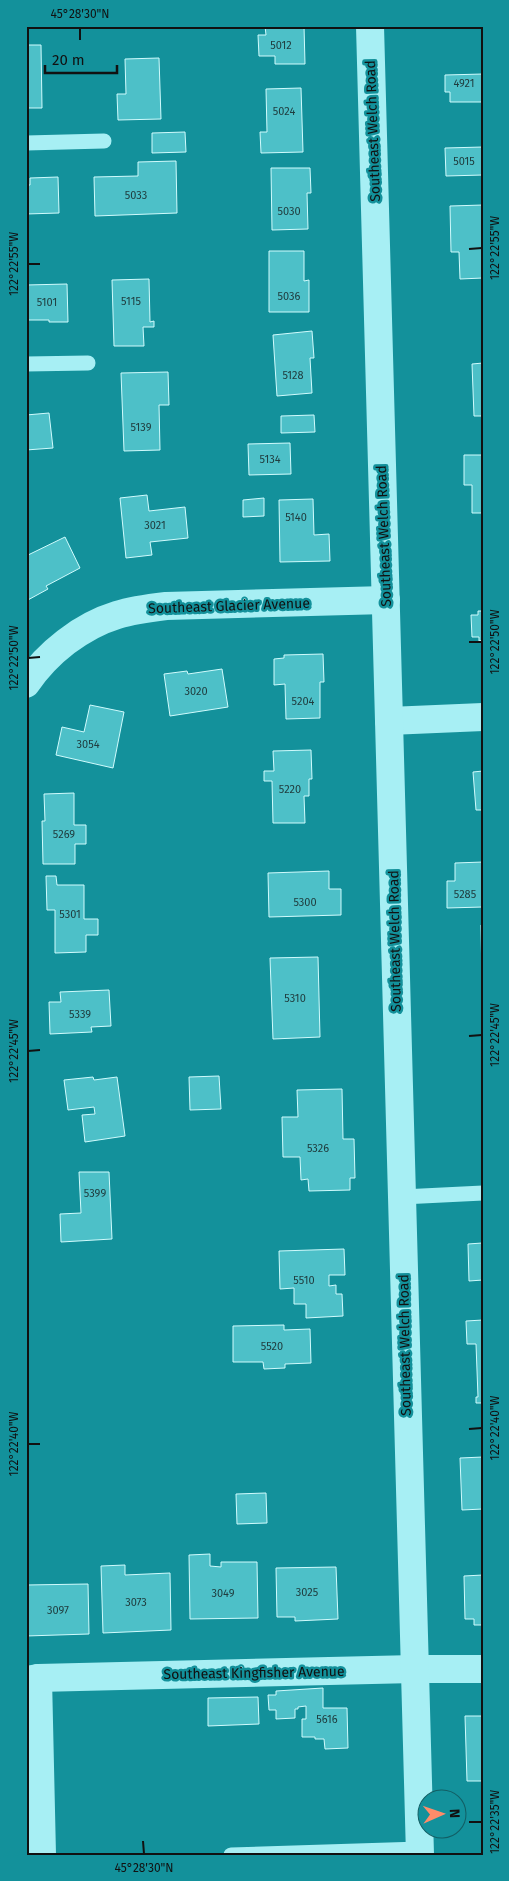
<svg xmlns="http://www.w3.org/2000/svg" width="509" height="1881" font-family="'Fira Sans',sans-serif">
<style>
.building{fill:#4dc0c8;stroke:#d0fbfd}
.lines{fill:none;stroke-linecap:round;stroke-linejoin:round}
.service{stroke:#a7eff4;stroke-width:15}
.minor{stroke:#a7eff4;stroke-width:28}
.tertiary{stroke:#a7eff4;stroke-width:28}
.ticks{fill:none;stroke:#111;stroke-width:2}
.labels{text-anchor:middle;dominant-baseline:central;stroke-width:5;stroke-linejoin:round;paint-order:stroke}
.number-label{font-size:11px;fill:#203d3f}
.street-label{font-size:14px;fill:#111;stroke:#13919b}
.neatline{fill:none;stroke:#111;stroke-width:2}
.ticks-label{font-size:12px;text-anchor:middle;fill:#111}
</style>
<rect width="100%" height="100%" fill="#13919b"/>
<g class="building">
<polygon points="265,26 304,26 305,64 275,64 275,56 259,56 258,35 266,35"/>
<polygon points="26,45 41,45 42,108 26,108"/>
<polygon points="159,58 161,119 118,120 117,94 126,94 125,59"/>
<polygon points="483,74 483,102 450,102 450,92 445,92 445,75"/>
<polygon points="301,88 303,152 261,153 260,132 267,132 266,89"/>
<polygon points="185,132 186,152 152,153 152,133"/>
<polygon points="483,147 483,175 446,176 445,148"/>
<polygon points="176,161 177,213 95,216 94,177 138,176 138,162"/>
<polygon points="271,168 310,168 311,193 307,193 308,229 272,230"/>
<polygon points="58,177 59,213 26,214 26,185 30,185 30,178"/>
<polygon points="483,205 483,278 460,279 459,252 451,252 450,206"/>
<polygon points="269,251 304,251 304,281 309,280 309,312 269,312"/>
<polygon points="149,279 150,322 154,321 154,327 143,327 144,346 114,346 112,280"/>
<polygon points="67,284 68,322 49,322 49,320 26,320 26,285"/>
<polygon points="312,331 314,358 310,358 312,393 277,396 273,335"/>
<polygon points="483,363 483,416 474,416 472,364"/>
<polygon points="168,372 169,405 159,405 160,450 124,451 121,373"/>
<polygon points="49,413 53,448 26,450 26,415"/>
<polygon points="314,415 315,432 281,433 281,416"/>
<polygon points="290,443 291,474 249,475 248,444"/>
<polygon points="464,455 483,455 483,513 472,513 472,485 464,485"/>
<polygon points="147,495 149,511 185,507 188,538 150,542 152,555 126,558 120,498"/>
<polygon points="264,498 264,516 243,517 243,500"/>
<polygon points="313,499 314,535 329,534 330,561 280,562 279,500"/>
<polygon points="65,537 80,568 46,586 48,589 26,601 26,556"/>
<polygon points="478,611 483,611 483,640 479,641 479,637 472,637 471,615 478,615"/>
<polygon points="323,654 324,682 320,682 320,718 286,719 285,684 274,685 274,659 284,658 284,655"/>
<polygon points="222,669 228,707 170,716 164,674 187,671 188,674"/>
<polygon points="90,705 124,712 113,768 56,755 62,727 84,732"/>
<polygon points="311,750 312,779 309,779 309,796 304,796 305,823 273,823 272,781 264,781 264,771 274,771 273,751"/>
<polygon points="483,771 483,810 476,810 473,772"/>
<polygon points="74,793 74,825 86,825 86,844 75,844 75,864 43,864 42,821 45,821 44,794"/>
<polygon points="483,862 483,907 447,908 447,881 455,881 455,863"/>
<polygon points="329,871 329,889 341,889 341,915 269,917 268,873"/>
<polygon points="46,876 56,876 57,885 84,885 84,919 98,919 98,935 86,935 86,952 55,953 55,910 47,910"/>
<polygon points="481,925 483,925 482,983"/>
<polygon points="318,957 320,1037 273,1039 270,958"/>
<polygon points="109,990 111,1026 91,1027 92,1032 50,1034 49,1002 61,1002 60,992"/>
<polygon points="219,1076 221,1109 190,1110 189,1077"/>
<polygon points="93,1077 94,1080 117,1077 125,1136 85,1142 82,1115 95,1114 94,1107 68,1110 64,1080"/>
<polygon points="342,1089 343,1139 354,1139 355,1178 350,1178 350,1190 309,1191 308,1179 301,1180 300,1157 283,1157 282,1117 298,1117 297,1090"/>
<polygon points="79,1172 109,1172 112,1239 61,1242 60,1214 81,1213"/>
<polygon points="482,1234 483,1234 483,1280 469,1281 468,1244 482,1243"/>
<polygon points="344,1249 345,1275 329,1275 329,1286 336,1285 336,1294 342,1294 343,1316 306,1318 306,1304 294,1304 294,1288 280,1289 279,1251"/>
<polygon points="483,1320 483,1403 476,1403 476,1397 478,1397 476,1344 467,1344 466,1321"/>
<polygon points="284,1325 284,1330 310,1329 311,1363 285,1364 285,1368 264,1369 263,1362 233,1362 233,1326"/>
<polygon points="483,1457 483,1509 462,1510 460,1458"/>
<polygon points="266,1493 267,1523 237,1524 236,1494"/>
<polygon points="210,1554 210,1566 221,1567 221,1562 257,1562 258,1618 190,1619 189,1555"/>
<polygon points="125,1565 125,1575 170,1573 171,1630 103,1633 101,1566"/>
<polygon points="336,1567 338,1619 295,1621 295,1617 277,1617 276,1568"/>
<polygon points="483,1575 483,1625 474,1625 474,1619 465,1619 464,1576"/>
<polygon points="88,1584 89,1634 26,1636 26,1585"/>
<polygon points="323,1688 323,1708 347,1708 348,1748 325,1749 324,1739 315,1739 315,1737 302,1737 302,1719 306,1719 306,1706 298,1707 298,1709 295,1709 295,1718 276,1719 276,1710 269,1710 268,1695 276,1695 276,1691"/>
<polygon points="258,1697 259,1724 208,1726 208,1698"/>
<polygon points="465,1716 483,1716 483,1781 467,1781"/>
</g>
<g class="lines">
<g class="service">
<polyline points="26,143 104,141"/>
<polyline points="26,364 88,363"/>
<polyline points="402,1197 483,1193"/>
<polyline points="231,1855 420,1849"/>
</g>
<g class="minor">
<path d="M26 684C47 653 81 626 117 615 133 610 149 608 166 606L386 600"/>
<polyline points="389,721 483,717"/>
<polyline points="38,1678 42,1855"/>
<polyline points="26,1680 38,1678 415,1669 483,1669"/>
</g>
<polyline class="tertiary" points="370,26 420,1855"/>
</g>
<path class="ticks" d="M80 28V40M469 249 482 248M28 264H40M469 642H482M28 658 40 657M469 1036 482 1035M28 1051 40 1050M469 1429 482 1428M28 1444H40M469 1822H482M143 1841 144 1854"/>
<g class="labels">
<g class="number-label">
<text x="281" y="45">5012</text>
<text x="464" y="83">4921</text>
<text x="284" y="111">5024</text>
<text x="464" y="161">5015</text>
<text x="136" y="195">5033</text>
<text x="289" y="211">5030</text>
<text x="289" y="296">5036</text>
<text x="131" y="301">5115</text>
<text x="47" y="302">5101</text>
<text x="293" y="375">5128</text>
<text x="141" y="427">5139</text>
<text x="270" y="459">5134</text>
<text x="296" y="517">5140</text>
<text x="155" y="525">3021</text>
<text x="196" y="691">3020</text>
<text x="303" y="701">5204</text>
<text x="88" y="744">3054</text>
<text x="290" y="789">5220</text>
<text x="64" y="834">5269</text>
<text x="465" y="894">5285</text>
<text x="305" y="902">5300</text>
<text x="70" y="914">5301</text>
<text x="295" y="998">5310</text>
<text x="80" y="1014">5339</text>
<text x="318" y="1148">5326</text>
<text x="95" y="1193">5399</text>
<text x="304" y="1280">5510</text>
<text x="272" y="1346">5520</text>
<text x="307" y="1592">3025</text>
<text x="223" y="1593">3049</text>
<text x="136" y="1602">3073</text>
<text x="58" y="1610">3097</text>
<text x="327" y="1719">5616</text>
</g>
<g class="street-label">
<text transform="translate(373 131) rotate(-92)">Southeast Welch Road</text>
<text transform="translate(384 536) rotate(-92)">Southeast Welch Road</text>
<text transform="translate(229 606) rotate(-2)">Southeast Glacier Avenue</text>
<text transform="translate(395 941) rotate(-91)">Southeast Welch Road</text>
<text transform="translate(405 1345) rotate(-91)">Southeast Welch Road</text>
<text transform="translate(254 1673) rotate(-1)">Southeast Kingfisher Avenue</text>
</g>
</g>
<rect width="509" height="1881" fill="none" stroke="#13919b" stroke-width="55"/>
<g transform="translate(442 1814) rotate(88)"><circle r="24" fill="#13919b" stroke="#125e64"/>
<path d="M0-4L9 19L0 12L-9 19Z" fill="#ff8c6a"/>
<text y="-8" font-size="14" font-weight="bold" text-anchor="middle" fill="#111111">N</text>
</g>
<path d="M45 65v8h72v-8" fill="none" stroke="#111111" stroke-width="2.5"/>
<text x="52" y="65" font-size="15" fill="#111111" stroke="#13919b" stroke-width="4" paint-order="stroke">20 m</text>
<rect x="28" y="28" width="454" height="1826" class="neatline"/>
<g class="ticks-label">
<text x="80" y="18">45°28'30"N</text>
<text transform="translate(495 248) rotate(-90)" y="4">122°22'55"W</text>
<text transform="translate(14 264) rotate(-90)" y="4">122°22'55"W</text>
<text transform="translate(495 642) rotate(-90)" y="4">122°22'50"W</text>
<text transform="translate(14 658) rotate(-90)" y="4">122°22'50"W</text>
<text transform="translate(495 1035) rotate(-90)" y="4">122°22'45"W</text>
<text transform="translate(14 1051) rotate(-90)" y="4">122°22'45"W</text>
<text transform="translate(495 1428) rotate(-90)" y="4">122°22'40"W</text>
<text transform="translate(14 1444) rotate(-90)" y="4">122°22'40"W</text>
<text transform="translate(495 1822) rotate(-90)" y="4">122°22'35"W</text>
<text x="144" y="1872">45°28'30"N</text>
</g>
</svg>
